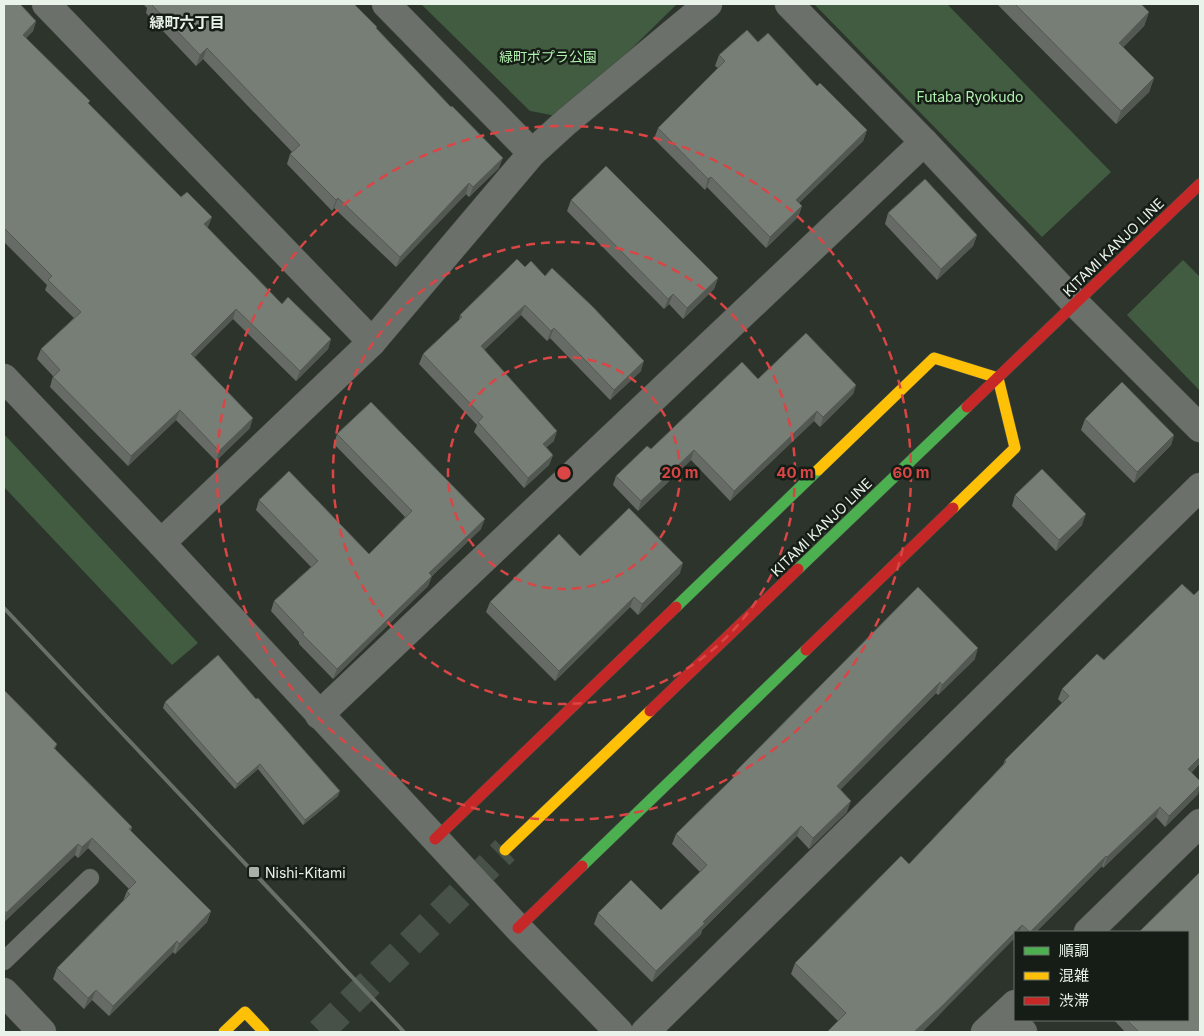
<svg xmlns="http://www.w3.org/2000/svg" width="1204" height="1036" font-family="Inter,'Noto Sans JP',sans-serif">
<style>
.green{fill:#415c40}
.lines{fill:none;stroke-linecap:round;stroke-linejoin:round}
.secondary-tunnel{stroke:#485148;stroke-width:28;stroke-dasharray:28 14;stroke-linecap:butt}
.lane-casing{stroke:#484f47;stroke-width:19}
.street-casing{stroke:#484f47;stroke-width:29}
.fast-casing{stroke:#484f47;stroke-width:12}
.slow-casing{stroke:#484f47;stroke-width:12}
.jam-casing{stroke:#484f47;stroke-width:12}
.lane{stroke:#6b716a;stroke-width:18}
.street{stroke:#6b716a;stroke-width:28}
.fast{stroke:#4caf50;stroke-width:11}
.slow{stroke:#ffc107;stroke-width:11}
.jam{stroke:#c62828;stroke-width:11}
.rail{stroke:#687068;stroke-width:4}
.wall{fill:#666c65}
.shaded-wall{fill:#535853}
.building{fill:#777e76;stroke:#535853}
.ring{fill:none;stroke:#d94645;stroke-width:2.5;stroke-dasharray:9 6}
.poi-dot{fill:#a8b0a7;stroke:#161d16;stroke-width:2}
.labels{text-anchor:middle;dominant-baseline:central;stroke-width:5;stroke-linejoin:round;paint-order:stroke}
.park-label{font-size:14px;fill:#b0efae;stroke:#161d16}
.street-label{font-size:14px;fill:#eaf3e9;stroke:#161d16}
.poi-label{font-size:14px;fill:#eaf3e9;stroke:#161d16;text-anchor:start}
.neighbourhood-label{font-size:15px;font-weight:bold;fill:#eaf3e9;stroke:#161d16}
.centre{fill:#d94645;stroke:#161d16;stroke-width:2.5}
.ring-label{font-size:15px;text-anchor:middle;font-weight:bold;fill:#d94645;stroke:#161d16;stroke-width:5;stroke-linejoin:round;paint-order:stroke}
</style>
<rect width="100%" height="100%" fill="#2c342c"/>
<g class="green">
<polygon points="421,4 677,4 562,117 530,111"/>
<polygon points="814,4 947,4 1111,172 1042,237"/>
<polygon points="1183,260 1200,277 1200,391 1127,315"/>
<polygon points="4,434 198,643 172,665 4,487"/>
</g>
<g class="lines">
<polyline class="secondary-tunnel" points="320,1032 505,850"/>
<defs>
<polyline id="lane" points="4,961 90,878"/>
<g id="street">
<polyline points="46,4 372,342"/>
<polyline points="386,4 532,153"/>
<polyline points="789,4 924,142 1076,304 1200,428"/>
<polyline points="4,378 161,543 518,928 619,1032"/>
<polyline points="161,543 372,342 532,153 566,122 708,4"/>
<polyline points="319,715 924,142"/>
<polyline points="1088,932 1200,823"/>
<polyline points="4,992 42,1032"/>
<polyline points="1005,1014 1023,1032"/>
<polyline points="645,1032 1200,487"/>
<polyline points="985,1032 1015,1004"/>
</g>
<g id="fast">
<polyline points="798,569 967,407"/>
<polyline points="676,607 818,470"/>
<polyline points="582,866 806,650"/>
</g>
<g id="slow">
<polyline points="818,470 934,358 998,378 1015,448 953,508"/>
<polyline points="505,850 650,711"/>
<polyline points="224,1032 245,1012 264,1032"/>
</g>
<g id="jam">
<polyline points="967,407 1200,184"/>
<polyline points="806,650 953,508"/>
<polyline points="650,711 798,569"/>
<polyline points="435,839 676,607"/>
<polyline points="518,928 582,866"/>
</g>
</defs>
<use href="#lane" class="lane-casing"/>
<use href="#street" class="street-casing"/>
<use href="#fast" class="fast-casing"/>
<use href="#slow" class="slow-casing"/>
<use href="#jam" class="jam-casing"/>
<use href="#lane" class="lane"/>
<use href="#street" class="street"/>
<use href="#fast" class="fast"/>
<use href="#slow" class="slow"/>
<use href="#jam" class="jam"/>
<polyline class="rail" points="4,608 404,1032"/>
</g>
<g class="wall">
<polygon points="4,4 36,21 33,31 26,38 89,104 181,197 212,217 207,228 282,304 331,339 328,349 296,381 233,319 194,357 250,428 216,461 176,420 128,466 50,387 53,376 37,359 41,349 74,318 45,290 47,285 4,242"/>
<polygon points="143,4 354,4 377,27 376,28 499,168 469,197 466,194 396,267 334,208 332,211 287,164 290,154 292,152 203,59 196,66 146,13 147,8"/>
<polygon points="997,4 1141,4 1149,12 1144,26 1123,47 1154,78 1149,92 1116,124"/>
<polygon points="758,42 817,86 867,130 863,141 799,203 802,206 798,217 766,248 707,187 705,190 654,139 658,128 718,68 715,66 719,55"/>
<polygon points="571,200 718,278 714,289 683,319 669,304 664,309 567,211"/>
<polygon points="888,213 977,235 973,246 937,280 885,224"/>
<polygon points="525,267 641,371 610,400 550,338 547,341 521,315 484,350 554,441 546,447 553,455 549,465 524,488 474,432 477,425 419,364 423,354 459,320 460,315"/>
<polygon points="758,379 856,385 853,394 820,427 814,421 730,501 691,460 638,511 613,485 616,476 651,449"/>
<polygon points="1085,419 1174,435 1171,445 1134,483 1081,430"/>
<polygon points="337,434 481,529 432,576 428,586 333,679 299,644 299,642 271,611 274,601 311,567 256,510 259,500 369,554 405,517 334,444"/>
<polygon points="1015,495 1082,525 1056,551 1012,506"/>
<polygon points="580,556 680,573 638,615 630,607 555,681 486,612 490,602"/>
<polygon points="1200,589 1200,763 1192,772 1198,794 1165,827 1156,817 1103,868 1102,866 1036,932 1015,932 938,1016 922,1032 827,1032 838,1021 791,974 795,963 909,864 1003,765 1005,760 1062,703 1058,699 1062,689 1104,660 1194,595"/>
<polygon points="975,659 938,695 936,693 840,790 847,812 809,849 797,836 702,930 701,934 652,982 594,924 598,913 661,910 700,872 672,844 676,834 734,777 736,771"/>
<polygon points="4,690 57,744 55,749 132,827 131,831 211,911 207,922 175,954 173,952 109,1016 92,1000 84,1009 53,979 57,968 123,901 127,891 129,889 88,848 78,858 75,855 4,922"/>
<polygon points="165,702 338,796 303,825 258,769 235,789 163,708"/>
<polygon points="1114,1020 1188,1020 1200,1032 1125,1032"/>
</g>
<g class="shaded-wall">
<polygon points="1149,12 1144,26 1114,57 1119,43"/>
<polygon points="36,21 33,31 19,45 23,35"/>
<polygon points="207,48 203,59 196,66 200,55"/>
<polygon points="1154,78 1149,92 1116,124 1121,111"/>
<polygon points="867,130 863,141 792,210 796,200"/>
<polygon points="503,158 499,168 469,197 473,187"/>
<polygon points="711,177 707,187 705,190 708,179"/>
<polygon points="469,183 466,194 396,267 400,257"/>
<polygon points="338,198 334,208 332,211 336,200"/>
<polygon points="802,206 798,217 766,248 770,237"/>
<polygon points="212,217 208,227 201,234 204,224"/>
<polygon points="977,235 973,246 937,280 941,269"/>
<polygon points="718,278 714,289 683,319 687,308"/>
<polygon points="673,294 669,304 664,309 668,299"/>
<polygon points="525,305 521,315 477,357 481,346"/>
<polygon points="236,309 233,319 188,364 191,354"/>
<polygon points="554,328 550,338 547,341 551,331"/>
<polygon points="331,339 328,349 296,381 300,371"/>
<polygon points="644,361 641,371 610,400 614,390"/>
<polygon points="856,385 853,394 820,427 823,417"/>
<polygon points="180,410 176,420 128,466 131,456"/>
<polygon points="817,411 814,421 730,501 734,491"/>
<polygon points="253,418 250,428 216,461 219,451"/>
<polygon points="557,431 554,441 539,454 543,444"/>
<polygon points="1174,435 1171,445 1134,483 1137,472"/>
<polygon points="694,450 691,460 638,511 641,501"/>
<polygon points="553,455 549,465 524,488 528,478"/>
<polygon points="1086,514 1082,525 1056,551 1059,540"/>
<polygon points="485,519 481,529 432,576 428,586 333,679 337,669 429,573"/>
<polygon points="683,563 680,573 638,615 642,604"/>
<polygon points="634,597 630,607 555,681 559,671"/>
<polygon points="978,648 975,659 938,695 942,685"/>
<polygon points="940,682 936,693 833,797 837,786"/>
<polygon points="1200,757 1200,763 1184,779 1188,769"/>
<polygon points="260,764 258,769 235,789 237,784"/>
<polygon points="1200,785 1200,788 1198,794 1165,827 1169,816"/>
<polygon points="340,791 338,796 303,825 305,820"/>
<polygon points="851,801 847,812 809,849 813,838"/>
<polygon points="1160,807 1156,817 1103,868 1107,857"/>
<polygon points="801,826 797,836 702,930 701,934 652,982 656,971 703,922"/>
<polygon points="92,838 88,848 78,858 82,847"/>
<polygon points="78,844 75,855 4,922 4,918 6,913"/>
<polygon points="1106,856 1102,866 1036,932 1030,932"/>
<polygon points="211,911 207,922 175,954 179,944"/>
<polygon points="1022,925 1019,932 1015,932 1015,938 938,1016 922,1032 914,1032"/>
<polygon points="177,941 173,952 109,1016 113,1006"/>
<polygon points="96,990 92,1000 84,1009 88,998"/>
</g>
<g class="building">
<polygon points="4,4 20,4 36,21 23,35 90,101 88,103 181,197 187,192 212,217 204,224 282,304 288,297 331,339 300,371 236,309 191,354 253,418 219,451 180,410 131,456 53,377 60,370 41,349 81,312 48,280 52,276 4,228"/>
<polygon points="151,4 354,4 377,27 376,28 451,107 452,106 503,158 473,187 469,183 400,257 338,198 336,200 290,154 300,145 207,48 200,55"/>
<polygon points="1015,4 1141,4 1149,12 1119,43 1154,78 1121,111"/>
<polygon points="747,30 758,42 768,33 817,86 820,83 867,130 796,200 802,206 770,237 711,177 708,179 658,128 725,61 719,55"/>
<polygon points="606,166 718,278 687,308 673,294 668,299 571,200"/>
<polygon points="925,179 977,235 941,269 888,213"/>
<polygon points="517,259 525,267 531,261 545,276 552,268 593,307 644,361 614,390 554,328 551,331 525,305 481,346 557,431 543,444 553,455 528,478 478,422 483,417 423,354 462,317 460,315"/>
<polygon points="806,333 856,385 823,417 817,411 734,491 694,450 641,501 616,476 647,446 651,449 742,362 758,379"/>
<polygon points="1122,382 1174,435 1137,472 1085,419"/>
<polygon points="371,402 485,519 429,573 432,576 337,669 302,634 304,633 274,601 318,561 259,500 289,471 369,554 412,511 337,434"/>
<polygon points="1042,469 1086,514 1059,540 1015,495"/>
<polygon points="629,508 683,563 642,604 634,597 559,671 490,602 559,534 580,556"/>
<polygon points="1182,584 1194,595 1200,589 1200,757 1188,769 1200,781 1200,785 1169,816 1160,807 1107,857 1106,856 1030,932 1022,925 942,1006 914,1032 827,1032 846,1013 795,963 901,856 909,864 1006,762 1005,760 1069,696 1062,689 1097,654 1104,660"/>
<polygon points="918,587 978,648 942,685 940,682 837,786 851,801 813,838 801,826 703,922 705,923 656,971 598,913 631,880 661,910 707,865 676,834 738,773 736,771"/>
<polygon points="218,655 256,699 258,698 340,791 305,820 260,764 237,784 165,702"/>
<polygon points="4,690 57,744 54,748 132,827 129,829 211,911 179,944 177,941 113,1006 96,990 88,998 57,968 130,894 127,891 136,882 92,838 82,847 78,844 6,913 4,910"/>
<polygon points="1199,873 1200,874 1200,1032 1139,1032 1127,1020 1188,1020 1188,932 1139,932"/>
</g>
<g class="ring">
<circle cx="564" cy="473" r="116"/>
<circle cx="564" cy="473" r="231"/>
<circle cx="564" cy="473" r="347"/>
</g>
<rect class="poi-dot" x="248" y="866" width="12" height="12" rx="2.5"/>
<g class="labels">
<g class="park-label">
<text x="548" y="56">緑町ポプラ公園</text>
<text x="970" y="96">Futaba Ryokudo</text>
</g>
<g class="street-label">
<text transform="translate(1113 247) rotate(-44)">KITAMI KANJO LINE</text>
<text transform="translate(821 527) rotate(-44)">KITAMI KANJO LINE</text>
</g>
<g class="poi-label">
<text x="265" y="872">Nishi-Kitami</text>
</g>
<g class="neighbourhood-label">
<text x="187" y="22">緑町六丁目</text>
</g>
</g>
<circle cx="564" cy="473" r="8" class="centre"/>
<g class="ring-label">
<text x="680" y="478">20 m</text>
<text x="795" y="478">40 m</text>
<text x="911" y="478">60 m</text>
</g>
<rect width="1204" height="1036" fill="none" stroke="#eaf3e9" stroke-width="10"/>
<rect x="1014" y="931" width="175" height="90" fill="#161d16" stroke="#6b736a"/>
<rect x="1024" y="947" width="25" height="8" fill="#4caf50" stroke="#6b736a"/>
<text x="1059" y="956" font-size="15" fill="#eaf3e9">順調</text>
<rect x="1024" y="972" width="25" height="8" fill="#ffc107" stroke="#6b736a"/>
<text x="1059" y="981" font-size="15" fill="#eaf3e9">混雑</text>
<rect x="1024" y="997" width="25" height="8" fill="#c62828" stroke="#6b736a"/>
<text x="1059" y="1006" font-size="15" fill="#eaf3e9">渋滞</text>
</svg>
